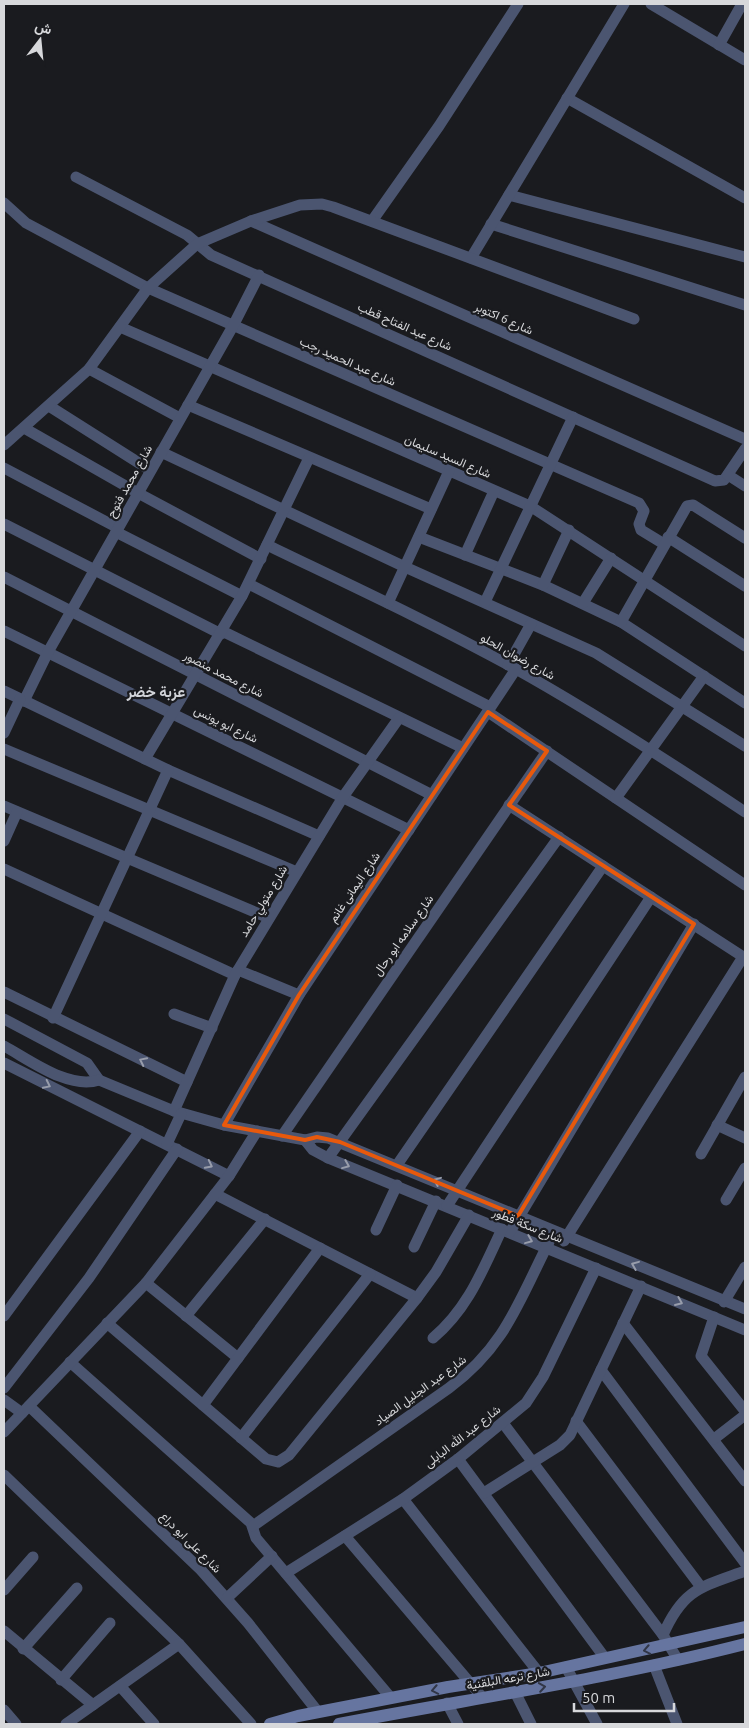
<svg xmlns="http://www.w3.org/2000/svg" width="749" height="1728" font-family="Ubuntu,Vazirmatn,sans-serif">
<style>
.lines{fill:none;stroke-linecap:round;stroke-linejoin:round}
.street{stroke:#4b5570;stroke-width:11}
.secondary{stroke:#6675a0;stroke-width:12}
.oneway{stroke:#989dab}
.oneway2{stroke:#313646}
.marked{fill:none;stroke:#e8590c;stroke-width:4;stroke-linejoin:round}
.labels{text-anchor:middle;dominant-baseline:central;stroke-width:4.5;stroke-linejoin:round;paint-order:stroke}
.street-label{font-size:12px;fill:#d7d8db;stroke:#1a1b1f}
.quarter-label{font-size:15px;font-weight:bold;fill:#d1d3d8;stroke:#1a1b1f}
</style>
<rect width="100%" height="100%" fill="#1a1b1f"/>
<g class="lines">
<g class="street">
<polyline points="651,4 745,60"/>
<polyline points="719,45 742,4"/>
<polyline points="567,98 745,198"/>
<polyline points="76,177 187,235 211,255 715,481 724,480 745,449"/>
<polyline points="509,195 745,257"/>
<polyline points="4,203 26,223 148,288 639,503 644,511 639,524 641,530 664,544"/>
<polyline points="251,221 745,439"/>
<polyline points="372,221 439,126 518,4"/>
<polyline points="491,224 745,305"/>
<polyline points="471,258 624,4"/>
<polyline points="120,327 530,506 745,646"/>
<polyline points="89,369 180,418"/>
<polyline points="188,405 431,509"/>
<polyline points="49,406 150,470"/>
<polyline points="24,428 138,493 261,559"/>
<polyline points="4,445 89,369 148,288 197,244 251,221 300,205 322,204 333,207 634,319"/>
<polyline points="161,452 405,567 596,653 745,746"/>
<polyline points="4,468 118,528"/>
<polyline points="728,475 745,486"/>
<polyline points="4,524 221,634"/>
<polyline points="116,532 242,596"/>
<polyline points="419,537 543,585 621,622 745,703"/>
<polyline points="668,537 745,586"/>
<path d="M267 545C350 585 434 624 514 668 593 712 670 762 745 812"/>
<polyline points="465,555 494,491"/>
<polyline points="4,577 432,795"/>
<polyline points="249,584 490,707"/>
<polyline points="543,585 569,530"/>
<polyline points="485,602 573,417"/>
<polyline points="388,603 449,471"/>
<polyline points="583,603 611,558"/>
<polyline points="621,622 687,506 693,505 745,538"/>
<polyline points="4,631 409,830"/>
<polyline points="222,631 463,748"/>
<polyline points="508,665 531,624"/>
<polyline points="4,691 168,770 319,836"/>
<polyline points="24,701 48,652 233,326 259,275"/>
<polyline points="488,712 745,885"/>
<polyline points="4,733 20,699"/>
<polyline points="4,749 297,872"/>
<polyline points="145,759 242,596 309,458"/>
<polyline points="616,798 704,676"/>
<polyline points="509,805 745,958"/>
<polyline points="4,806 269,918"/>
<polyline points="4,841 17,812"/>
<polyline points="4,869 235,975"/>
<polyline points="238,970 299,995"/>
<polyline points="4,992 187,1082"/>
<polyline points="174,1014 212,1028"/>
<polyline points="53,1018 168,770"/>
<polyline points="4,1019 87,1063 99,1080 174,1111 224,1125 305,1140 317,1137 328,1138 745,1309"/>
<path d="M4 1046C30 1060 69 1090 99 1080"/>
<polyline points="4,1063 229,1176"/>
<polyline points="174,1111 235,975 343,797 399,718"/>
<polyline points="224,1125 299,995 516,669"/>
<polyline points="717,1125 745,1138"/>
<polyline points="282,1136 547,751"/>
<polyline points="305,1140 313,1150 328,1158 745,1330"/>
<polyline points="167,1144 181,1114"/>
<polyline points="701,1154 745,1077"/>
<polyline points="328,1158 559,837"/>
<polyline points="397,1165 603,866"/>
<polyline points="215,1194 417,1298"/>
<polyline points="726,1200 745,1168"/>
<polyline points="447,1206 651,897"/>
<polyline points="376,1230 397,1185"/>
<polyline points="510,1232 694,924"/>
<polyline points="564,1241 743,957"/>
<polyline points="414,1247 436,1201"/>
<polyline points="146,1283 238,1358"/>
<polyline points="724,1302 745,1267"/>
<polyline points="4,1316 140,1131"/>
<polyline points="186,1316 265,1219"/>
<polyline points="714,1317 701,1356 745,1411"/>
<polyline points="107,1323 266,1459 278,1462 289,1455 417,1298 436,1272 469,1215"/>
<polyline points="623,1323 745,1481"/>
<path d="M433 1338C468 1309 483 1269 502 1229"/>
<polyline points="70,1362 251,1523 256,1538 391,1698"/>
<polyline points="601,1370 745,1563"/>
<polyline points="4,1388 89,1278 177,1149"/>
<polyline points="4,1400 22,1413"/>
<polyline points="203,1405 320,1248"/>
<polyline points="29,1406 201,1570 248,1623 318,1712"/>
<polyline points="576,1421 701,1587"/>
<polyline points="503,1423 663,1635 678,1660"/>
<polyline points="4,1432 146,1283 229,1176 257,1131"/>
<polyline points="241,1438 370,1274"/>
<polyline points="714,1439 745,1415"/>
<polyline points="458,1459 605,1658"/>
<polyline points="4,1475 179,1644 251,1724"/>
<polyline points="484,1493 560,1445 570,1435 641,1286"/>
<polyline points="403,1499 539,1673"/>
<path d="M253 1526 449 1388C505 1347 519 1301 549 1242"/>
<polyline points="345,1536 482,1697"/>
<polyline points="286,1573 403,1499 458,1459 526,1403 543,1377 596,1268"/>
<polyline points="4,1590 33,1557"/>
<polyline points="227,1598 272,1556"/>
<polyline points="4,1631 93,1705"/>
<path d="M663 1635C683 1589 701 1587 745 1571"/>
<polyline points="23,1649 77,1588"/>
<polyline points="654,1665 677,1724"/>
<polyline points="566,1667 597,1724"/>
<polyline points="61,1680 110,1623"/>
<polyline points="120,1686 154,1724"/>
<polyline points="515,1692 531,1724"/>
<polyline points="447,1703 458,1724"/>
<polyline points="4,1710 16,1724"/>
<polyline points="66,1724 179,1644"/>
</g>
<g class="secondary">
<polyline points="270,1724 298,1716 448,1687 539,1673 745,1627"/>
<path d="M339 1724C475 1698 612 1678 745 1644"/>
</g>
</g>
<defs><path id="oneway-chevron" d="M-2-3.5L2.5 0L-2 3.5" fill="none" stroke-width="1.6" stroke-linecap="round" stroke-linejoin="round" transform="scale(1.25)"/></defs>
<g class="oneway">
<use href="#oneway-chevron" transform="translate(143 1061) rotate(-154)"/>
<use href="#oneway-chevron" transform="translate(47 1085) rotate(26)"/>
<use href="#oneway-chevron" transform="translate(209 1165) rotate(27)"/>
<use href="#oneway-chevron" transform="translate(346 1165) rotate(22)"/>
<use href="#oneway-chevron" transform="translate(437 1181) rotate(-158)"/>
<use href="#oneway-chevron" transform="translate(529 1240) rotate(22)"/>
<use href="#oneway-chevron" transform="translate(635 1265) rotate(-158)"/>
<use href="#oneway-chevron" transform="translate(679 1302) rotate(23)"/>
</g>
<g class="oneway2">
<use href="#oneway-chevron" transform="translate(647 1650) rotate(169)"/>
<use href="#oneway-chevron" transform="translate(542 1687) rotate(-9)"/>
<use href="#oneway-chevron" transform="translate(435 1690) rotate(169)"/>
</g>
<path class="marked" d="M488 712 547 751 509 805 694 924 518 1216 340 1142 317 1137 305 1140 224 1125 299 995Z"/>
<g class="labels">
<g class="street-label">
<text transform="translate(504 318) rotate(24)">شارع 6 اكتوبر</text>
<text transform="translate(405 326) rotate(24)">شارع عبد الفتاح قطب</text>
<text transform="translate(348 361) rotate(24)">شارع عبد الحميد رجب</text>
<text transform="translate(448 456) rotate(23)">شارع السيد سليمان</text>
<text transform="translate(129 481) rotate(-61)">شارع محمد فتوح</text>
<text transform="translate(518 656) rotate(29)">شارع رضوان الحلو</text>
<text transform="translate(224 674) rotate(27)">شارع محمد منصور</text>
<text transform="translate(226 724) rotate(26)">شارع ابو يونس</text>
<text transform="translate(354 887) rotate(-56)">شارع اليمانى غانم</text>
<text transform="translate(263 901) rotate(-59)">شارع متولي حامد</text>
<text transform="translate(403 935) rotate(-55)">شارع سلامه ابو رحال</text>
<text transform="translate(528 1225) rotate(22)">شارع سكة قطور</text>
<text transform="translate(420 1390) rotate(-36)">شارع عبد الجليل الصياد</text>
<text transform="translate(462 1436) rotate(-38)">شارع عبد الله البابلى</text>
<text transform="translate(191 1542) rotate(45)">شارع على ابو دراع</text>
<text transform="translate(508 1678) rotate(-10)">شارع ترعه البلقنية</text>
</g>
<g class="quarter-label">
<text x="156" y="691">عزبة خضر</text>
</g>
</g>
<rect width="749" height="1728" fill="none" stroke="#d7d8db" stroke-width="10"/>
<g transform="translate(40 40) rotate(16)" stroke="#1a1b1f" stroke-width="4" paint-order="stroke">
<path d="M0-4L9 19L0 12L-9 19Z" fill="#d7d8db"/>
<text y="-8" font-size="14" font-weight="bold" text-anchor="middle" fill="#d7d8db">ش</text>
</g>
<path d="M574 1703v8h100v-8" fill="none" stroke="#d7d8db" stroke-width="2.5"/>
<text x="582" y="1703" font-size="15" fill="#d7d8db" stroke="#1a1b1f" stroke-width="4" paint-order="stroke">50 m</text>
</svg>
